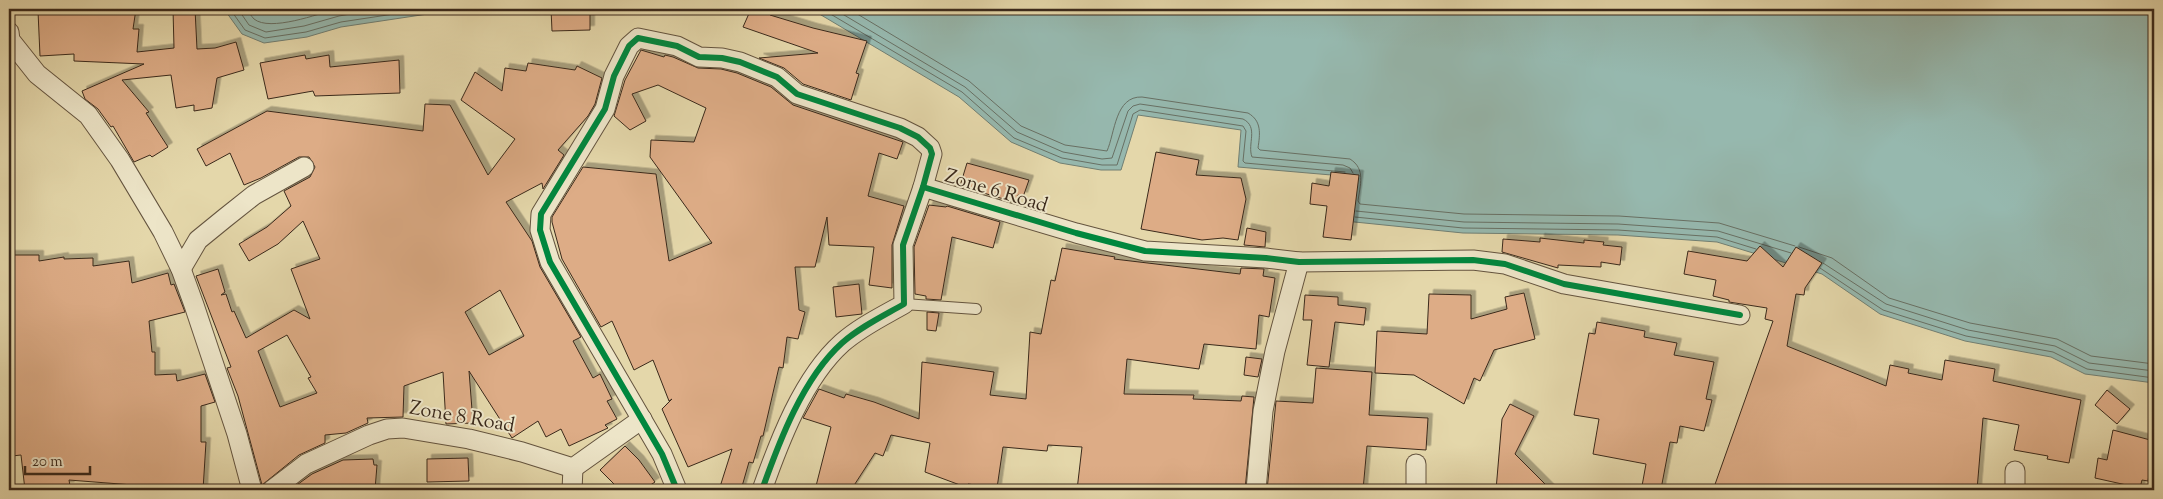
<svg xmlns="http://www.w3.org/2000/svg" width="2163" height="499" font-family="'Sorts Mill Goudy',serif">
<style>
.water{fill:#96b8ae;stroke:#717f73}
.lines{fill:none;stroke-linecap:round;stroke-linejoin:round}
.shore{stroke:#687064;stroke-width:1}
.building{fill:#ddac86;stroke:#3a291b;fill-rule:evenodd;filter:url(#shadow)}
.lane-casing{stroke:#64543f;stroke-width:12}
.street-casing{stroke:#64543f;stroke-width:21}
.lane{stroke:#ede5c8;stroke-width:10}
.street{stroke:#ede5c8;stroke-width:19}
.cycleway-casing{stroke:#ede5c8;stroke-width:9}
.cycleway{stroke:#00873e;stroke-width:6}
.labels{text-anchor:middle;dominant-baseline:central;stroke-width:4;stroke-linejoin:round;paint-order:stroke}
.street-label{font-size:20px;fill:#3a291b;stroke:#ede5c8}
</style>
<defs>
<filter id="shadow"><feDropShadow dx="4.5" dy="-4.5" stdDeviation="0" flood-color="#0004"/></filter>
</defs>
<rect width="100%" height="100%" fill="#e4d7aa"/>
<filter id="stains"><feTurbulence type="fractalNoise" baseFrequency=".004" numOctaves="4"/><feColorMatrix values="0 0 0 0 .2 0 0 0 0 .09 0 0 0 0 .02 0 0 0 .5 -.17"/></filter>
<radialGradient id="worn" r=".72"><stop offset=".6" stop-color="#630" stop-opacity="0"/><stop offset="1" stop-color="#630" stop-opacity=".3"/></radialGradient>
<g class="water">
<polygon points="224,9 461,9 341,27 307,37 264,43 242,34"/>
<polygon points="811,9 2154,9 2154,383 2085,374 2051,357 1965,341 1880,314 1822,274 1717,242 1618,235 1463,233 1335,220 1343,176 1238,167 1241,130 1138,115 1121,170 1101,170 1060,163 1011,142 959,97"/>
</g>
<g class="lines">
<g class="shore">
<polyline points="230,9 245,30 265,38 306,32 341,22 427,9"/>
<polyline points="238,9 249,25 266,32 304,26 339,16 380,9"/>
<path d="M247 9C249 12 251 16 254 19 270 32 318 14 336 9"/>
<polyline points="822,9 962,92 1014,138 1062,158 1102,165 1117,165 1133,114 1140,110 1243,126 1246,131 1243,161 1245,163 1345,172"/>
<path d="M834 9 965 87 1017 132 1063 152 1102 159 1112 158 1128 111 1133 106 1140 104 1243 119C1259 127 1247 144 1252 157L1343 165 1350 168 1353 173"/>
<path d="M849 9 969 81 1021 126 1065 145 1107 151C1115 133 1115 96 1142 97L1248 113C1262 121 1260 134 1258 148L1260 150 1350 159C1366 169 1360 185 1358 201L1360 204 1464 214 1619 216 1719 223 1795 246"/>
<polyline points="1356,211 1464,222 1618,224 1718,231 1791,253"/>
<polyline points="1355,217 1463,228 1618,230 1717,237 1756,249"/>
<polyline points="1799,247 1832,258 1889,298 1970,323 2057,339 2091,356 2154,364"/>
<polyline points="1823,263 1886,304 1968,330 2055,346 2089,363 2154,371"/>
<polyline points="1820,268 1883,310 1966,336 2053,352 2087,369 2154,378"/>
</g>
</g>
<g class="building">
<polygon points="81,9 136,9 133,29 139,29 137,52 174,48 173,9 195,9 197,49 215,48 236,42 244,70 217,78 212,108 194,111 194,105 176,108 171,75 122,80 149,112 146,113 168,147 152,157 150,155 134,162 113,126 111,127 98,109 85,99 82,91 144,64 74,61 74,54 40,56 38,11"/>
<polygon points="551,9 590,9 590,30 552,31"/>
<polygon points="751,9 773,9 770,15 813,28 867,41 856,73 859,74 851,100 803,84 784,68 759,58 818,53 743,27"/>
<polygon points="641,50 664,57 665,55 673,57 698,68 721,69 737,73 771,87 793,105 903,142 897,159 879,153 868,196 904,206 892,245 892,288 869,285 874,247 829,245 827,217 815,267 795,267 799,310 805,312 798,339 787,337 783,368 779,367 763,436 761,436 753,463 749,462 741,490 719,490 732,449 688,467 662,409 672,399 669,401 653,360 634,370 612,321 601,327 562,259 552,222 552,217 583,167 656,174 669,261 712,243 650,157 651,140 694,142 706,108 658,85 632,94 646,121 630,130 614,116 625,80"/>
<polygon points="305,55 306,59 329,55 330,67 399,60 400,93 315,96 313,91 268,99 260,63"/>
<path d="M528 63 575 70 577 66 602 78 595 104 588 116 558 150 564 155 543 189 542 183 506 202 532 241 540 267 581 337 573 341 593 378 600 374 612 399 607 401 617 419 605 425 608 428 569 446 561 429 546 437 538 421 512 438 469 371 473 423 446 424 443 372 404 386 403 417 367 418 368 423 346 433 325 435V443L299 455 262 485 238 396 227 368 231 367 196 276 218 269 225 292 221 295 226 294 232 312 234 311 246 338 294 310 310 319 291 269 320 259 303 221 278 244 249 261 239 244 267 227 291 206 284 191 310 177 315 167 309 157H299L261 178 244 185 230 153 206 166 197 149 267 111 423 131 425 104 450 105 488 175 515 139 461 100 475 72 502 91 505 68 526 71ZM500 290 524 336 489 355 465 312ZM287 335 311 377 308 378 317 393 280 407 258 351Z"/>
<polygon points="1156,152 1199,160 1196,175 1241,178 1246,199 1238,240 1223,238 1202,240 1141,229"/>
<polygon points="967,163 1029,180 1023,197 1018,195 1017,203 960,186"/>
<polygon points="1331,172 1359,175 1351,240 1323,237 1327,206 1310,204 1312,183 1329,186"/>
<polygon points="929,205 946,207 947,206 1000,222 993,248 952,237 941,300 926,299 926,296 915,294 914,247"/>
<polygon points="1247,228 1266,232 1265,247 1244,245"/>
<polygon points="1540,238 1584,243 1584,240 1604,242 1603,245 1622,247 1620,265 1601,262 1601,267 1558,265 1558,268 1502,252 1503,239 1540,242"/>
<polygon points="1760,246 1783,267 1796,247 1822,263 1805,288 1804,295 1796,294 1787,346 1886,386 1890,365 1909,369 1908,373 1942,380 1945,360 1995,369 1993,381 2081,400 2069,463 2047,459 2048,456 2014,450 2019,425 1983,418 1977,490 1713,490 1773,321 1765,319 1767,308 1729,302 1729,300 1713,296 1716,280 1684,274 1688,251 1747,261"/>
<polygon points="1062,248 1115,257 1114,259 1240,274 1241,268 1264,269 1263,276 1275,278 1269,317 1259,315 1256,349 1204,344 1199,369 1127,359 1124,394 1194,395 1193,399 1241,401 1242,396 1254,397 1245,490 1077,490 1082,447 1048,445 1047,451 1003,447 997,488 968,484 968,488 925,472 930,443 891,435 883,456 875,453 851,490 815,490 831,427 803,418 819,389 844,398 846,394 874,402 919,419 922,362 994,372 990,395 1026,399 1030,332 1041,334 1051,280 1055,281"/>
<polygon points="9,255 39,255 39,261 64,257 64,259 93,258 93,266 129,261 132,283 168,273 171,285 174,284 185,312 149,321 152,352 155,352 155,375 176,374 177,381 205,374 215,402 201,406 201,442 206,442 203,490 134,490 133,485 69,480 70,486 25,490 21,455 12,456 9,439"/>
<polygon points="859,284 862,314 836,317 833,287"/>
<polygon points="1524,293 1535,339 1494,350 1480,381 1474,378 1464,404 1414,375 1375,373 1377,331 1427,334 1429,294 1471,295 1471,319 1507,309 1505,297"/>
<polygon points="1305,295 1338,297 1338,305 1366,308 1364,325 1335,322 1329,367 1307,365 1312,320 1303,320"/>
<polygon points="927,312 939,313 936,331 927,330"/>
<polygon points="1597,322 1645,331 1644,337 1677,343 1674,355 1714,362 1706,399 1712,400 1704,431 1680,426 1677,443 1670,442 1661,489 1642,486 1646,464 1593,454 1599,419 1574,415 1589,333 1595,334"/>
<polygon points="1246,357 1262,359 1258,377 1244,375"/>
<polygon points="1316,368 1372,372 1369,415 1428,418 1426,450 1367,446 1363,490 1267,490 1276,401 1313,403"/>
<polygon points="2107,390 2130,409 2117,424 2095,405"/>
<polygon points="1510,404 1534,416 1515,454 1551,490 1496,490 1502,419"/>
<polygon points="2113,430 2154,441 2148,481 2142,480 2140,488 2095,478 2098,458 2107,460"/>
<polygon points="625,446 639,460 655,482 643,490 620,490 600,470"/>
<polygon points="468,458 469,481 427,482 427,459"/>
<polygon points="373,459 374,465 377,465 375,490 290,490 312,474 343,460"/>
</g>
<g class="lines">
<defs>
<polyline id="lane" points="904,304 976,309"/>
<g id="street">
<polyline points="9,32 10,40 37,74 88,115 120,160 163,232 181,269 194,305 237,434 252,490"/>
<polyline points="181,269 198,240 225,218 254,195 304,167"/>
<polyline points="1416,464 1416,490"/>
<polyline points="272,490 306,464 369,435 387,429 403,428 469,439 522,452 573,468 642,419"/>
<polyline points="572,490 573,468"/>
<polyline points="677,490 662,454 550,262 540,230 541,214 605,109 614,76 629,46 638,38 677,46 699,57 722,58 740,62 777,77 797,94 900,128 918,137 930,148 932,154 923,187"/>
<path d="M762 490C779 442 803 378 842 343 860 327 883 316 904 304L903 245 923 187 1076 233 1145 251 1266 258 1299 262 1473 260 1505 264 1564 284 1740 315"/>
<polyline points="1256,490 1263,411 1275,351 1299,262"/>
<polyline points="2015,490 2015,471"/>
</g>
</defs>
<use href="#lane" class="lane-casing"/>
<use href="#street" class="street-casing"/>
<use href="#lane" class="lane"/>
<use href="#street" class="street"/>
<defs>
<g id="cycleway">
<polyline points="677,490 662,454 550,262 540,230 541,214 605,109 614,76 629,46 638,38 677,46 699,57 722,58 740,62 777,77 797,94 900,128 918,137 930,148 932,154 923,187"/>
<path d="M762 490C779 442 803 378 842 343 860 327 883 316 904 304L903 245 923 187 1076 233 1145 251 1266 258 1299 262 1473 260 1505 264 1564 284 1740 315"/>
</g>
</defs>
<use href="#cycleway" class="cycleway-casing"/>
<use href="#cycleway" class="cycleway"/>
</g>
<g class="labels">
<g class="street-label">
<text transform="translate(996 192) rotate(17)">Zone 6 Road</text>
<text transform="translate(462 418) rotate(10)">Zone 8 Road</text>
</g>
</g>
<rect width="2163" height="499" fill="none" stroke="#e4d7aa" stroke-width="30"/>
<rect x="10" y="10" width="2143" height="479" fill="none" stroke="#3a291b" stroke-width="2.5"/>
<rect x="15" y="15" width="2133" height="469" fill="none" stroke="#3a291b"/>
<path d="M25 466v8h65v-8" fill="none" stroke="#3a291b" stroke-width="2.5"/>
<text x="32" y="466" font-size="15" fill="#3a291b" stroke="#ede5c8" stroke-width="4" paint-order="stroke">20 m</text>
<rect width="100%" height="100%" filter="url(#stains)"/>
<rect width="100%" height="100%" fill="url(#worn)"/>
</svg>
